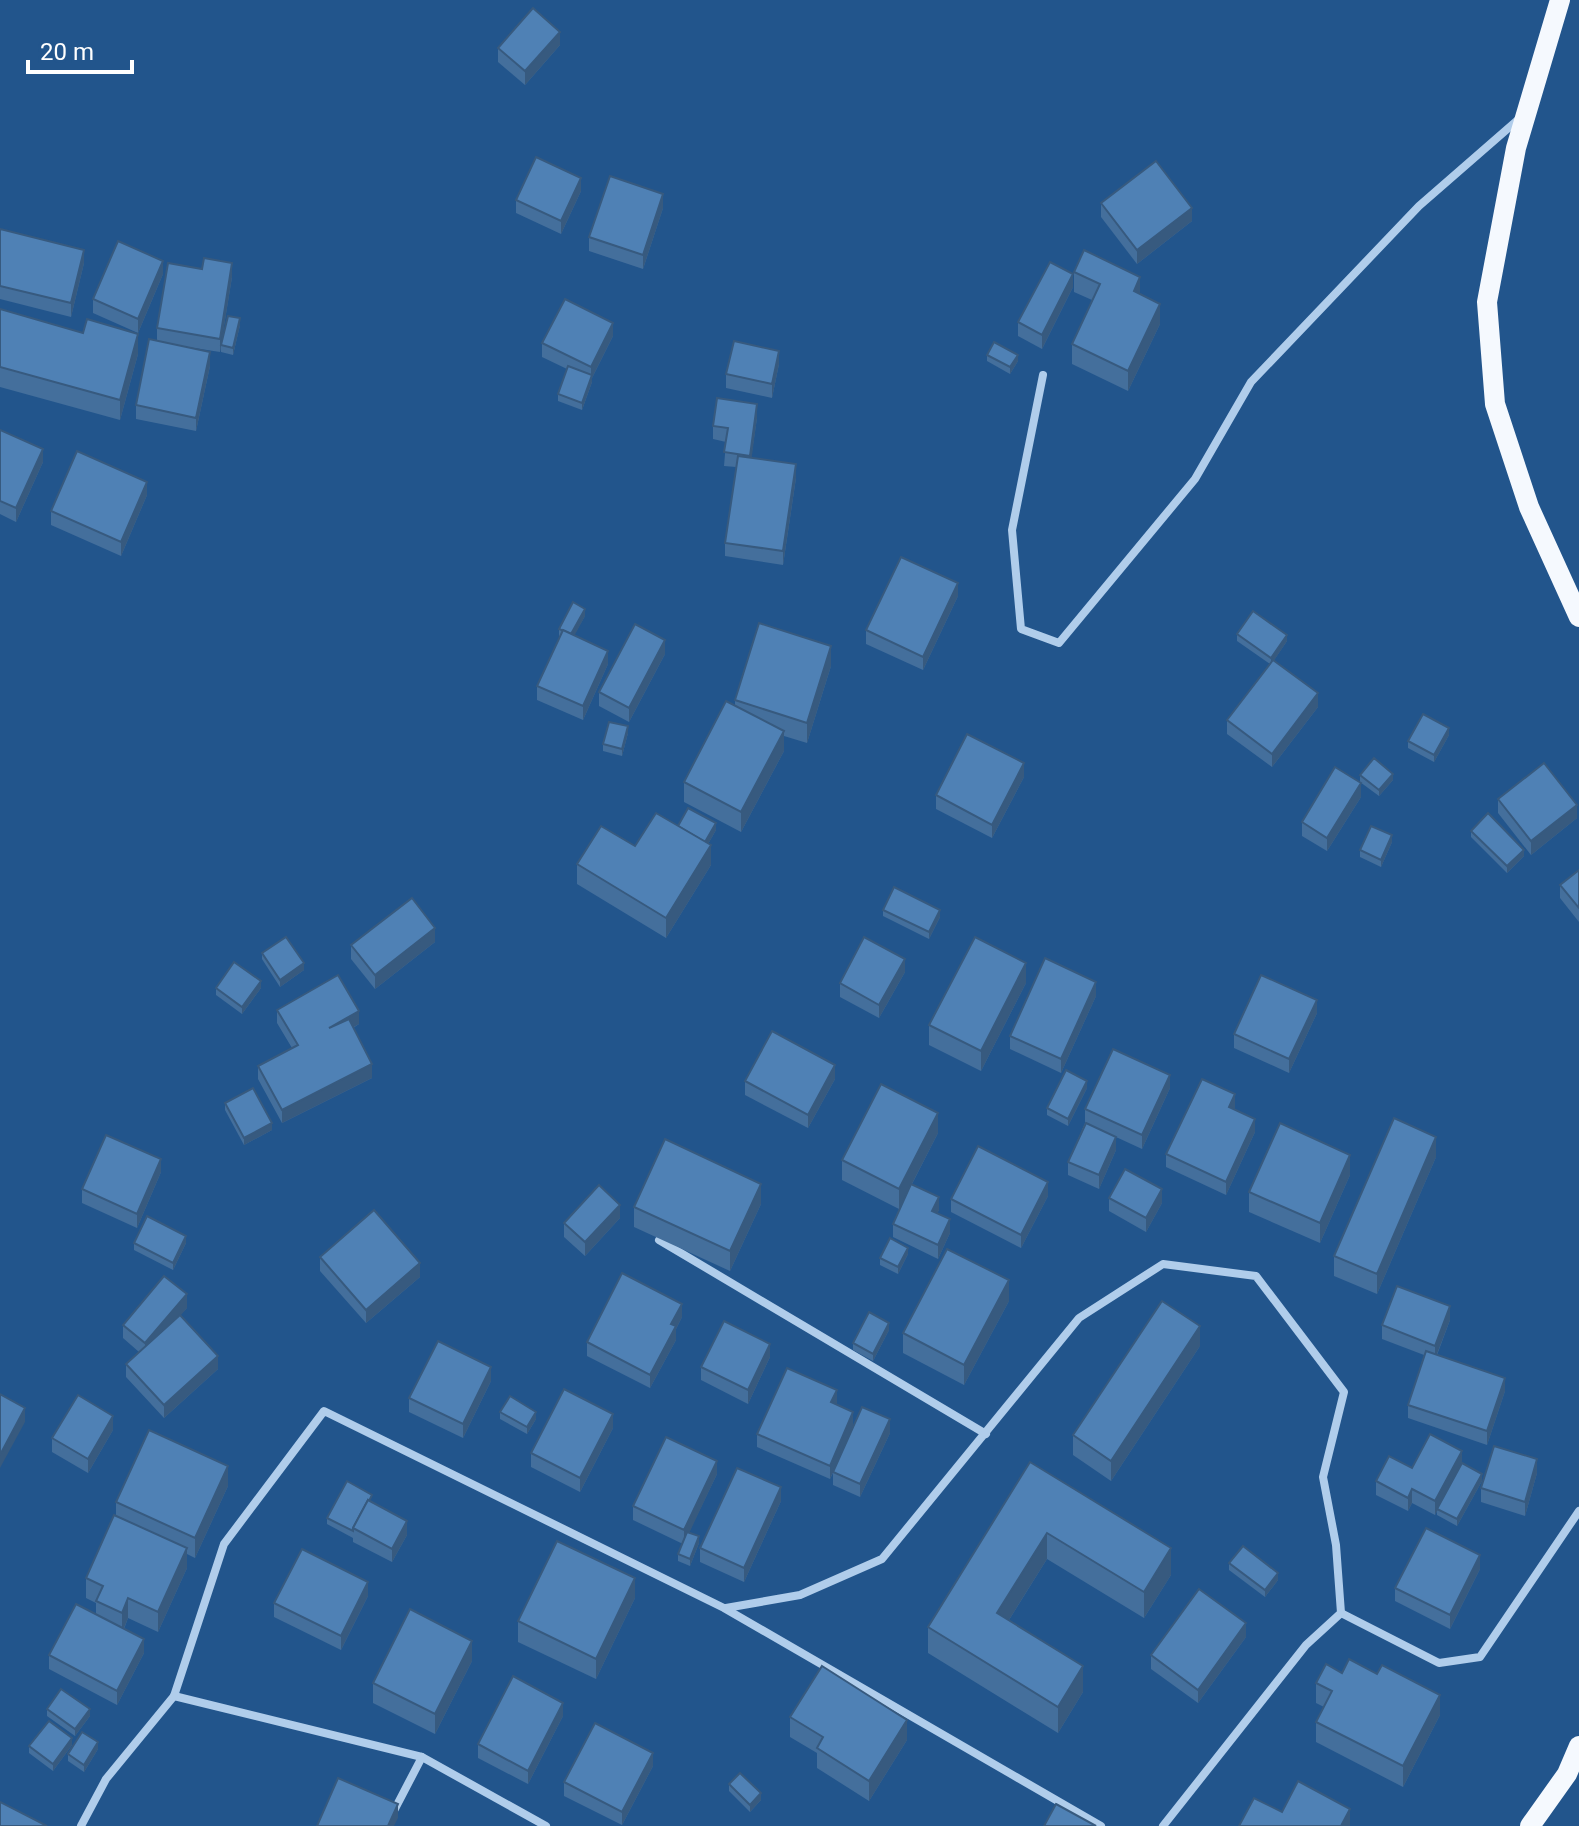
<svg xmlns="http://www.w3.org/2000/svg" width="1579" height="1826" font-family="Roboto,sans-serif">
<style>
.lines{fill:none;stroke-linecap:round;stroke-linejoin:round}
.minor{stroke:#b0cdeb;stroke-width:8}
.primary{stroke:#f5f9fe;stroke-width:20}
.wall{fill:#446f9c}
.shaded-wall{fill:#375a7f}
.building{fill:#4f81b5;stroke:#375a7f;stroke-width:2}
</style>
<rect width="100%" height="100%" fill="#22558c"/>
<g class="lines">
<g class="minor">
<polyline points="1043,375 1012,530 1021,629 1059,643 1195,479 1251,382 1419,206 1520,118"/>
<polyline points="659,1240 986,1434"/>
<polyline points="726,1608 800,1595 882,1559 1079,1318 1163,1264 1256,1276 1344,1392 1323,1477 1336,1545 1341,1613 1306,1645 1163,1826"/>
<polyline points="1341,1613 1439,1663 1480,1657 1579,1511"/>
<polyline points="174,1696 422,1757 546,1826"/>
<polyline points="81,1826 106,1779 174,1696 224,1544 324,1411 724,1608 1101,1826"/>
<polyline points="386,1826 422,1757"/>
</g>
<g class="primary">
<polyline points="1560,0 1516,148 1487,302 1495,404 1529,507 1579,617"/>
<polyline points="1530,1826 1567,1774 1579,1746"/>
</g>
</g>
<g class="wall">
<polygon points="560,45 525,85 498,62 498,48"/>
<polygon points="581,191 561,234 516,213 516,200"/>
<polygon points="1101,203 1192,221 1137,264 1101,217"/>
<polygon points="663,208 643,269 589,251 589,237"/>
<polygon points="0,229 84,263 71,317 0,299"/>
<polygon points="1074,272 1140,295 1160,324 1128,391 1072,364 1072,344 1092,300 1074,292"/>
<polygon points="163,274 138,333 93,313 93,299"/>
<polygon points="232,277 221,344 240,325 233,355 221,352 221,346 220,352 175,345 210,366 196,431 136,419 136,405 157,341 157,328"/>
<polygon points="1073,287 1042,349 1018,336 1018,322"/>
<polygon points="0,309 138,354 120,420 0,387"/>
<polygon points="613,336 592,378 592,382 582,410 558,401 558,394 567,369 542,357 542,343"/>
<polygon points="987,355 1018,361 1010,374 987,361"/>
<polygon points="779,364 772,398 726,388 726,374"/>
<polygon points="757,418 751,458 796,478 783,565 725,556 725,543 736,467 724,466 726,442 713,439 713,426"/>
<polygon points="0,430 43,462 16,522 0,514"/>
<polygon points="147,495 121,556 51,525 51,511"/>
<polygon points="958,596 923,670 866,644 866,630"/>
<polygon points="585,616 574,635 608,664 583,720 537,700 537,686 560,636 559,636 559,629"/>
<polygon points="1237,634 1287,641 1274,660 1318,707 1272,767 1227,734 1227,720 1270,664 1237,641"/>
<polygon points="665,654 629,722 599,706 599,692"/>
<polygon points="831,666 807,743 784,736 784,751 741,832 684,802 684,782 735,706 735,700"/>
<polygon points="628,733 622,756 603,751 603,744"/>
<polygon points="1449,735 1434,762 1408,748 1408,741"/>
<polygon points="1360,775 1393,780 1379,796 1360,782"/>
<polygon points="1024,777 992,838 936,809 936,795"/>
<polygon points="1361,797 1327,851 1302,836 1302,822"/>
<polygon points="1498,799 1577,818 1531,855 1498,813"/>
<polygon points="678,826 716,830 708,844 711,865 666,938 577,884 577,864 635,846"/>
<polygon points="1471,831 1524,856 1507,873 1471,837"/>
<polygon points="1392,842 1381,867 1360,857 1360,850"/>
<polygon points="1579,870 1579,922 1560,898 1560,885"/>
<polygon points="883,910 940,917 929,939 883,916"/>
<polygon points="435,942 375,989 351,959 351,945"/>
<polygon points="262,953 304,970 280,987 262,959"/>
<polygon points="905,972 879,1018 840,997 840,983"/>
<polygon points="1026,983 981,1071 929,1045 929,1025"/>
<polygon points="216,988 261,988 242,1014 216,995"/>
<polygon points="1096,996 1061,1073 1010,1049 1010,1036"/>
<polygon points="277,1010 359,1024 353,1028 372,1078 282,1123 258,1079 258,1066 292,1048 277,1023"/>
<polygon points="1317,1013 1289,1073 1234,1048 1234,1034"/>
<polygon points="835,1079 808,1128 745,1095 745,1081"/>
<polygon points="1087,1088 1068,1126 1047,1115 1047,1108"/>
<polygon points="1170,1088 1142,1149 1116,1137 1116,1150 1099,1189 1068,1175 1068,1162 1085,1123 1085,1109"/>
<polygon points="225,1103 272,1130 244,1145 225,1110"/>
<polygon points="1235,1108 1234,1109 1255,1132 1226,1195 1166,1167 1166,1154"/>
<polygon points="938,1133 912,1184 939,1210 937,1213 950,1233 938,1259 893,1237 893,1224 899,1209 842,1180 842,1160"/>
<polygon points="1436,1157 1377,1294 1334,1276 1334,1256"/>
<polygon points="161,1172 137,1228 82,1203 82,1189"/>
<polygon points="1350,1175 1320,1243 1249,1212 1249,1192"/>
<polygon points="1048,1196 1021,1248 951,1212 951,1199"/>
<polygon points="1109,1198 1162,1203 1146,1232 1109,1211"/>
<polygon points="761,1204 730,1271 634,1227 634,1207"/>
<polygon points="620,1218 585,1256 564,1237 564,1223"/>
<polygon points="134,1243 186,1243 173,1270 134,1250"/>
<polygon points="908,1254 898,1274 880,1265 880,1258"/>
<polygon points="320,1257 420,1277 366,1323 320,1271"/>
<polygon points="1009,1301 964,1385 903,1353 903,1333"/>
<polygon points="187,1308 180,1315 218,1369 164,1418 126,1377 126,1364 139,1352 123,1338 123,1325"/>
<polygon points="682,1317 676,1329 676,1340 650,1388 587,1356 587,1342"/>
<polygon points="1450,1320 1437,1355 1505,1391 1487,1445 1408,1418 1408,1405 1424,1355 1382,1339 1382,1325"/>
<polygon points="889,1330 873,1361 853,1350 853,1343"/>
<polygon points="1200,1346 1111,1481 1073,1455 1073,1435"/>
<polygon points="770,1357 748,1404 701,1380 701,1367"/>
<polygon points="491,1381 463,1438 409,1412 409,1398"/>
<polygon points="836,1405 853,1426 890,1433 860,1497 833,1485 833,1473 830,1479 757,1447 757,1434"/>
<polygon points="500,1412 536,1419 527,1434 500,1419"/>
<polygon points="613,1428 580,1492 531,1467 531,1453"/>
<polygon points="113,1430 88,1473 52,1452 52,1438"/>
<polygon points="1030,1462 1171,1575 1144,1618 1047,1559 1009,1620 1083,1692 1058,1733 928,1653 928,1627"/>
<polygon points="1462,1463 1482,1481 1457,1526 1437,1515 1437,1511 1435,1515 1412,1503 1408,1511 1376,1495 1376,1481 1412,1468"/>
<polygon points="1537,1473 1525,1516 1481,1502 1481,1488"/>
<polygon points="717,1474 689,1532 699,1543 690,1566 678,1561 678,1554 683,1544 633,1520 633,1506"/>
<polygon points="228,1486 195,1558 187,1554 187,1568 158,1632 128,1618 124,1629 144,1653 117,1705 49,1669 49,1655 96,1614 96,1603 86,1598 86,1578 116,1516 116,1502"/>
<polygon points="781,1501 744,1582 700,1562 700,1548"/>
<polygon points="372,1502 407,1535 392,1562 353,1542 353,1538 327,1524 327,1518"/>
<polygon points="1229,1563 1278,1580 1265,1597 1229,1570"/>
<polygon points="1480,1569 1450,1629 1395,1601 1395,1588"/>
<polygon points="368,1596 341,1650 274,1617 274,1603"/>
<polygon points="635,1598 596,1679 518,1642 518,1621"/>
<polygon points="1246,1637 1198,1703 1151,1669 1151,1655"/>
<polygon points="472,1661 435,1734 373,1703 373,1683"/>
<polygon points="1342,1673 1377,1674 1440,1715 1403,1787 1316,1742 1316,1722 1324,1707 1316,1703 1316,1683"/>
<polygon points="47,1709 90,1716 75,1736 47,1716"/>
<polygon points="563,1716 528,1784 478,1758 478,1744"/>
<polygon points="790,1717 907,1740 869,1801 817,1768 817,1753 790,1737"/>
<polygon points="72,1745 53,1771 29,1753 29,1746"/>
<polygon points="98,1749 84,1772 68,1761 68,1754"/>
<polygon points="653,1766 622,1825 564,1796 564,1782"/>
<polygon points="729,1784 761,1800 750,1812 729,1791"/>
</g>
<g class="shaded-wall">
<polygon points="560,32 560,45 525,85 525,71"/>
<polygon points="581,178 581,191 561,234 561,221"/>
<polygon points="663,194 663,208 643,269 643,255"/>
<polygon points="1192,208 1192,221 1137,264 1137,250"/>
<polygon points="84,250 84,263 71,317 71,303"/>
<polygon points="163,261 163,274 138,333 138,319"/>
<polygon points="232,263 232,277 220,352 220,339"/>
<polygon points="1073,274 1073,287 1042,349 1042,335"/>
<polygon points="1140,277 1140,297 1134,291"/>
<polygon points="1160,304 1160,324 1128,391 1128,371"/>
<polygon points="240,318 240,325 233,355 233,348"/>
<polygon points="613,323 613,336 592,378 592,382 582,410 582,403 591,380 591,367"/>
<polygon points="138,334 138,354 120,420 120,400"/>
<polygon points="779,351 779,364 772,398 772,384"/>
<polygon points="210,352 210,366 196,431 196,418"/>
<polygon points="1018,355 1018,361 1010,374 1010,367"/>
<polygon points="757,404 757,418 750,470 750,456"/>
<polygon points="43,449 43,462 16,522 16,508"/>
<polygon points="796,464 796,478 783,565 783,551"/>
<polygon points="147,482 147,495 121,556 121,542"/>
<polygon points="958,583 958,596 923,670 923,657"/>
<polygon points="585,609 585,616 571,642 571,635"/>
<polygon points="1287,635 1287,641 1271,665 1271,658"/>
<polygon points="665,640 665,654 629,722 629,708"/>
<polygon points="831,646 831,666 807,743 807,723"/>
<polygon points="608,651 608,664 583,720 583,706"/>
<polygon points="1318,693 1318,707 1272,767 1272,754"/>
<polygon points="628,726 628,733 622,756 622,749"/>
<polygon points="1449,728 1449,735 1434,762 1434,755"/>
<polygon points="784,731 784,751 741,832 741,812"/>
<polygon points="1024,763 1024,777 992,838 992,825"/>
<polygon points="1393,774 1393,780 1379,796 1379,790"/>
<polygon points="1361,783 1361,797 1327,851 1327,838"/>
<polygon points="1577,805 1577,818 1531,855 1531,841"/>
<polygon points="716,823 716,830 703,853 703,846"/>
<polygon points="1392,835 1392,842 1381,867 1381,860"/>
<polygon points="711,845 711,865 666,938 666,918"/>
<polygon points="1524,850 1524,856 1507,873 1507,866"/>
<polygon points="940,910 940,917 929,939 929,932"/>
<polygon points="435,928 435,942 375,989 375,975"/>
<polygon points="905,959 905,972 879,1018 879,1005"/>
<polygon points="304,963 304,970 280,987 280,980"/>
<polygon points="1026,963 1026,983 981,1071 981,1051"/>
<polygon points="261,981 261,988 242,1014 242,1007"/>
<polygon points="1096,982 1096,996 1061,1073 1061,1059"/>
<polygon points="1317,1000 1317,1013 1289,1073 1289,1059"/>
<polygon points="359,1011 359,1024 329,1041 329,1028"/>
<polygon points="372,1064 372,1078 282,1123 282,1110"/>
<polygon points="835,1065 835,1079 808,1128 808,1115"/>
<polygon points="1170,1075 1170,1088 1142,1149 1142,1135"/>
<polygon points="1087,1081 1087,1088 1068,1126 1068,1119"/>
<polygon points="1235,1094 1235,1108 1229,1120 1229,1107"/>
<polygon points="938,1113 938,1133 899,1209 899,1189"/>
<polygon points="1255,1119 1255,1132 1226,1195 1226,1182"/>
<polygon points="272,1123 272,1130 244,1145 244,1138"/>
<polygon points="1116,1137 1116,1150 1099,1189 1099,1175"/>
<polygon points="1436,1137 1436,1157 1377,1294 1377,1274"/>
<polygon points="1350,1155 1350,1175 1320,1243 1320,1223"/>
<polygon points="161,1159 161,1172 137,1228 137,1214"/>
<polygon points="1048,1182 1048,1196 1021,1248 1021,1235"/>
<polygon points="761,1184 761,1204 730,1271 730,1251"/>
<polygon points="1162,1189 1162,1203 1146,1232 1146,1218"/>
<polygon points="939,1197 939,1210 932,1224 932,1211"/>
<polygon points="620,1205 620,1218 585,1256 585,1242"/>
<polygon points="950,1219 950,1233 938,1259 938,1245"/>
<polygon points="186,1236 186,1243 173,1270 173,1263"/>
<polygon points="908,1248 908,1254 898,1274 898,1267"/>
<polygon points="420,1263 420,1277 366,1323 366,1310"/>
<polygon points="1009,1280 1009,1301 964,1385 964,1365"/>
<polygon points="187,1294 187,1308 145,1357 145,1343"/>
<polygon points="682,1304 682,1317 676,1329 676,1340 650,1388 650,1375 671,1324"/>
<polygon points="1450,1306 1450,1320 1435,1359 1435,1346"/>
<polygon points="889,1323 889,1330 873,1361 873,1354"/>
<polygon points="1200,1326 1200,1346 1111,1481 1111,1461"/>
<polygon points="770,1344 770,1357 748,1404 748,1390"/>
<polygon points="218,1356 218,1369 164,1418 164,1405"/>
<polygon points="491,1367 491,1381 463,1438 463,1424"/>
<polygon points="1505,1378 1505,1391 1487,1445 1487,1431"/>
<polygon points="837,1390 837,1404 831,1416 831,1402"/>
<polygon points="25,1408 25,1422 0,1468 0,1455"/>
<polygon points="536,1412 536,1419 527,1434 527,1427"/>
<polygon points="853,1412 853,1426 830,1479 830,1466"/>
<polygon points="613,1414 613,1428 580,1492 580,1478"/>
<polygon points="113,1416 113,1430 88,1473 88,1459"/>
<polygon points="890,1419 890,1433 860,1497 860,1484"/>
<polygon points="1462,1451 1462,1465 1435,1515 1435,1501"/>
<polygon points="1537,1459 1537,1473 1525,1516 1525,1502"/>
<polygon points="717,1461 717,1474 684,1544 684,1530"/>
<polygon points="228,1466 228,1486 195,1558 195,1538"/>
<polygon points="1482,1474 1482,1481 1457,1526 1457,1519"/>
<polygon points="781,1487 781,1501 744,1582 744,1568"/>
<polygon points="1412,1489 1412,1503 1408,1511 1408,1498"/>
<polygon points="407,1521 407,1535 392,1562 392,1549"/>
<polygon points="1047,1533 1047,1559 997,1639 997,1613"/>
<polygon points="699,1536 699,1543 690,1566 690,1559"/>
<polygon points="187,1548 187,1568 158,1632 158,1612"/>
<polygon points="1171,1548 1171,1575 1144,1618 1144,1592"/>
<polygon points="1480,1555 1480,1569 1450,1629 1450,1615"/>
<polygon points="1278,1573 1278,1580 1265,1597 1265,1590"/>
<polygon points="635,1578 635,1598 596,1679 596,1659"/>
<polygon points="368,1582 368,1596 341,1650 341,1636"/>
<polygon points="128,1598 128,1618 122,1633 122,1613"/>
<polygon points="1246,1623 1246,1637 1198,1703 1198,1690"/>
<polygon points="144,1639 144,1653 117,1705 117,1691"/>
<polygon points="472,1641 472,1661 435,1734 435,1714"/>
<polygon points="1083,1666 1083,1692 1058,1733 1058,1707"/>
<polygon points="1440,1695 1440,1715 1403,1787 1403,1766"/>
<polygon points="563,1703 563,1716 528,1784 528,1771"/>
<polygon points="90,1709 90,1716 75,1736 75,1729"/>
<polygon points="907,1720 907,1740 869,1801 869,1781"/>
<polygon points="72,1738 72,1745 53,1771 53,1764"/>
<polygon points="98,1742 98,1749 84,1772 84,1765"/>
<polygon points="653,1753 653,1766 622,1825 622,1812"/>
<polygon points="761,1793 761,1800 750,1812 750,1805"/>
<polygon points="398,1804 398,1818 394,1826 388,1826"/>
<polygon points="1350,1809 1350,1826 1341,1826"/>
</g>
<g class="building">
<polygon points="533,8 560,32 525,71 498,48"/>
<polygon points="536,157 581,178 561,221 516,200"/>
<polygon points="1156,161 1192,208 1137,250 1101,203"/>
<polygon points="610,176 663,194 643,255 589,237"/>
<polygon points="0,229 84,250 71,303 0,286"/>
<polygon points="118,241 163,261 138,319 93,299"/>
<polygon points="1084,250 1140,277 1134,291 1160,304 1128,371 1072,344 1100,284 1074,272"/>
<polygon points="204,258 232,263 220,339 157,328 168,263 202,269"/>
<polygon points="1050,262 1073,274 1042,335 1018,322"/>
<polygon points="565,299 613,323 591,367 542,343"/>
<polygon points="0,309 83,333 87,319 138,334 120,400 0,367"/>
<polygon points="228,316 240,318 233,348 221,345"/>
<polygon points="149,339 210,352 196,418 136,405"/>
<polygon points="734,341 779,351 772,384 726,374"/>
<polygon points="994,342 1018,355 1010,367 987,355"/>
<polygon points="568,366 592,375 582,403 558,394"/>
<polygon points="717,398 757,404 750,456 724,452 728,428 713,426"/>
<polygon points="0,430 43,449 16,508 0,501"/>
<polygon points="77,451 147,482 121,542 51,511"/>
<polygon points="738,456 796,464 783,551 725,543"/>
<polygon points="901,557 958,583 923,657 866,630"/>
<polygon points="573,602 585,609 571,634 559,629"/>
<polygon points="1253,611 1287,635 1271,658 1237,634"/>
<polygon points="759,623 831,646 807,723 735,700"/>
<polygon points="635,624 665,640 629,708 599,692"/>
<polygon points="563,630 608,651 583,706 537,686"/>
<polygon points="1273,660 1318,693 1272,754 1227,720"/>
<polygon points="726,701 784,731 741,812 684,782"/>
<polygon points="1423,714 1449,728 1434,755 1408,741"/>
<polygon points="609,722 628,726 622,749 603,744"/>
<polygon points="967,734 1024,763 992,825 936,795"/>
<polygon points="1374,758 1393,774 1379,790 1360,775"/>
<polygon points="1544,763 1577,805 1531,841 1498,799"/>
<polygon points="1335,767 1361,783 1327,838 1302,822"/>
<polygon points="688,808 716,823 705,842 678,826"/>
<polygon points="656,813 711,845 666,918 577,864 601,826 635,846"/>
<polygon points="1488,813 1524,850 1507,866 1471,831"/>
<polygon points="1371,826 1392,835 1381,860 1360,850"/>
<polygon points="1579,870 1579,908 1560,885"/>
<polygon points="894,887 940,910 929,932 883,910"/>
<polygon points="412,898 435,928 375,975 351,945"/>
<polygon points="286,937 304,963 280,980 262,953"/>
<polygon points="864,937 905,959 879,1005 840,983"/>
<polygon points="975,937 1026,963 981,1051 929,1025"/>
<polygon points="1045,958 1096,982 1061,1059 1010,1036"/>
<polygon points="234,962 261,981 242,1007 216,988"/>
<polygon points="338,975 359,1011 329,1028 349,1019 372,1064 282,1110 258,1066 298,1045 277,1010"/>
<polygon points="1261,975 1317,1000 1289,1059 1234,1034"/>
<polygon points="772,1031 835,1065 808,1115 745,1081"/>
<polygon points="1113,1049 1170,1075 1142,1135 1085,1109"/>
<polygon points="1066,1070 1087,1081 1068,1119 1047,1108"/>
<polygon points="1202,1079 1235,1094 1229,1107 1255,1119 1226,1182 1166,1154"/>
<polygon points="881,1084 938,1113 899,1189 842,1160"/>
<polygon points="253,1088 272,1123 244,1138 225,1103"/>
<polygon points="1394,1118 1436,1137 1377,1274 1334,1256"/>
<polygon points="1086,1123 1116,1137 1099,1175 1068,1162"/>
<polygon points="1280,1123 1350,1155 1320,1223 1249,1192"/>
<polygon points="106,1135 161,1159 137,1214 82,1189"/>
<polygon points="665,1139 761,1184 730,1251 634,1207"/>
<polygon points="978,1146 1048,1182 1021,1235 951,1199"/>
<polygon points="1125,1169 1162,1189 1146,1218 1109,1198"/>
<polygon points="911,1184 939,1197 932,1211 950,1219 938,1245 893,1224"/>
<polygon points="599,1185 620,1205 585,1242 564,1223"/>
<polygon points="374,1210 420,1263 366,1310 320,1257"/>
<polygon points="147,1216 186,1236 173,1263 134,1243"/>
<polygon points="890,1238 908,1248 898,1267 880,1258"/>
<polygon points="947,1249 1009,1280 964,1365 903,1333"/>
<polygon points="622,1273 682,1304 671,1324 676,1326 650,1375 587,1342"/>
<polygon points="164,1276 187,1294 145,1343 123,1325"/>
<polygon points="1397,1286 1450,1306 1435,1346 1382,1325"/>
<polygon points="1162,1301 1200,1326 1111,1461 1073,1435"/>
<polygon points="869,1312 889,1323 873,1354 853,1343"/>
<polygon points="180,1315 218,1356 164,1405 126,1364"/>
<polygon points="724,1321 770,1344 748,1390 701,1367"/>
<polygon points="438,1341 491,1367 463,1424 409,1398"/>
<polygon points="1426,1351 1505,1378 1487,1431 1408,1405"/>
<polygon points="787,1368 837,1390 831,1402 853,1412 830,1466 757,1434"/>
<polygon points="564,1389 613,1414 580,1478 531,1453"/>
<polygon points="0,1394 25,1408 0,1455"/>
<polygon points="78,1395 113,1416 88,1459 52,1438"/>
<polygon points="510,1396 536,1412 527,1427 500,1412"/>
<polygon points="862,1407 890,1419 860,1484 833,1472"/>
<polygon points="149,1430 228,1466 195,1538 116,1502"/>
<polygon points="1430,1434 1462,1451 1435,1501 1412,1489 1408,1498 1376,1481 1389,1456 1412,1468"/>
<polygon points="666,1437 717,1461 684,1530 633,1506"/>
<polygon points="1494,1446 1537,1459 1525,1502 1481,1488"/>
<polygon points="1030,1462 1171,1548 1144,1592 1047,1533 997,1613 1083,1666 1058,1707 928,1627"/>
<polygon points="1462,1463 1482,1474 1457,1519 1437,1509"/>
<polygon points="737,1468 781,1487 744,1568 700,1548"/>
<polygon points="347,1481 372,1495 369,1501 368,1500 353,1528 353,1531 327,1518"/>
<polygon points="368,1500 407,1521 392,1549 353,1528"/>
<polygon points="114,1515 187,1548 158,1612 128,1598 122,1613 96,1601 103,1586 86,1578"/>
<polygon points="1426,1528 1480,1555 1450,1615 1395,1588"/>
<polygon points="687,1532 699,1536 690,1559 678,1554"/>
<polygon points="557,1541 635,1578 596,1659 518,1621"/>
<polygon points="1243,1546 1278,1573 1265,1590 1229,1563"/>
<polygon points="302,1549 368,1582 341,1636 274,1603"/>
<polygon points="1199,1589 1246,1623 1198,1690 1151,1655"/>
<polygon points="76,1604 144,1639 117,1691 49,1655"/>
<polygon points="410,1609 472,1641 435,1714 373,1683"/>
<polygon points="1349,1659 1377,1674 1382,1665 1440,1695 1403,1766 1316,1722 1332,1691 1316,1683 1326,1664 1342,1673"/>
<polygon points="822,1666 907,1720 869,1781 817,1748 823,1737 790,1717"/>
<polygon points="513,1676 563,1703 528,1771 478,1744"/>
<polygon points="61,1689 90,1709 75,1729 47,1709"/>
<polygon points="49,1721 72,1738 53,1764 29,1746"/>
<polygon points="595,1723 653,1753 622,1812 564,1782"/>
<polygon points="82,1732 98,1742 84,1765 68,1754"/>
<polygon points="740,1773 761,1793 750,1805 729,1784"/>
<polygon points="338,1778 398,1804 388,1826 317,1826"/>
<polygon points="1298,1781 1350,1809 1341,1826 1239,1826 1254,1798 1282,1812"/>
<polygon points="0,1802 47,1826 0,1826"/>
<polygon points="1056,1804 1096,1826 1044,1826"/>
</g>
<path d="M28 60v12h104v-12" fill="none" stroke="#ffffff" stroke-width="4"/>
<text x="40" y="60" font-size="24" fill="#ffffff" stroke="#22558c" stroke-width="6" paint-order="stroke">20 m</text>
</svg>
